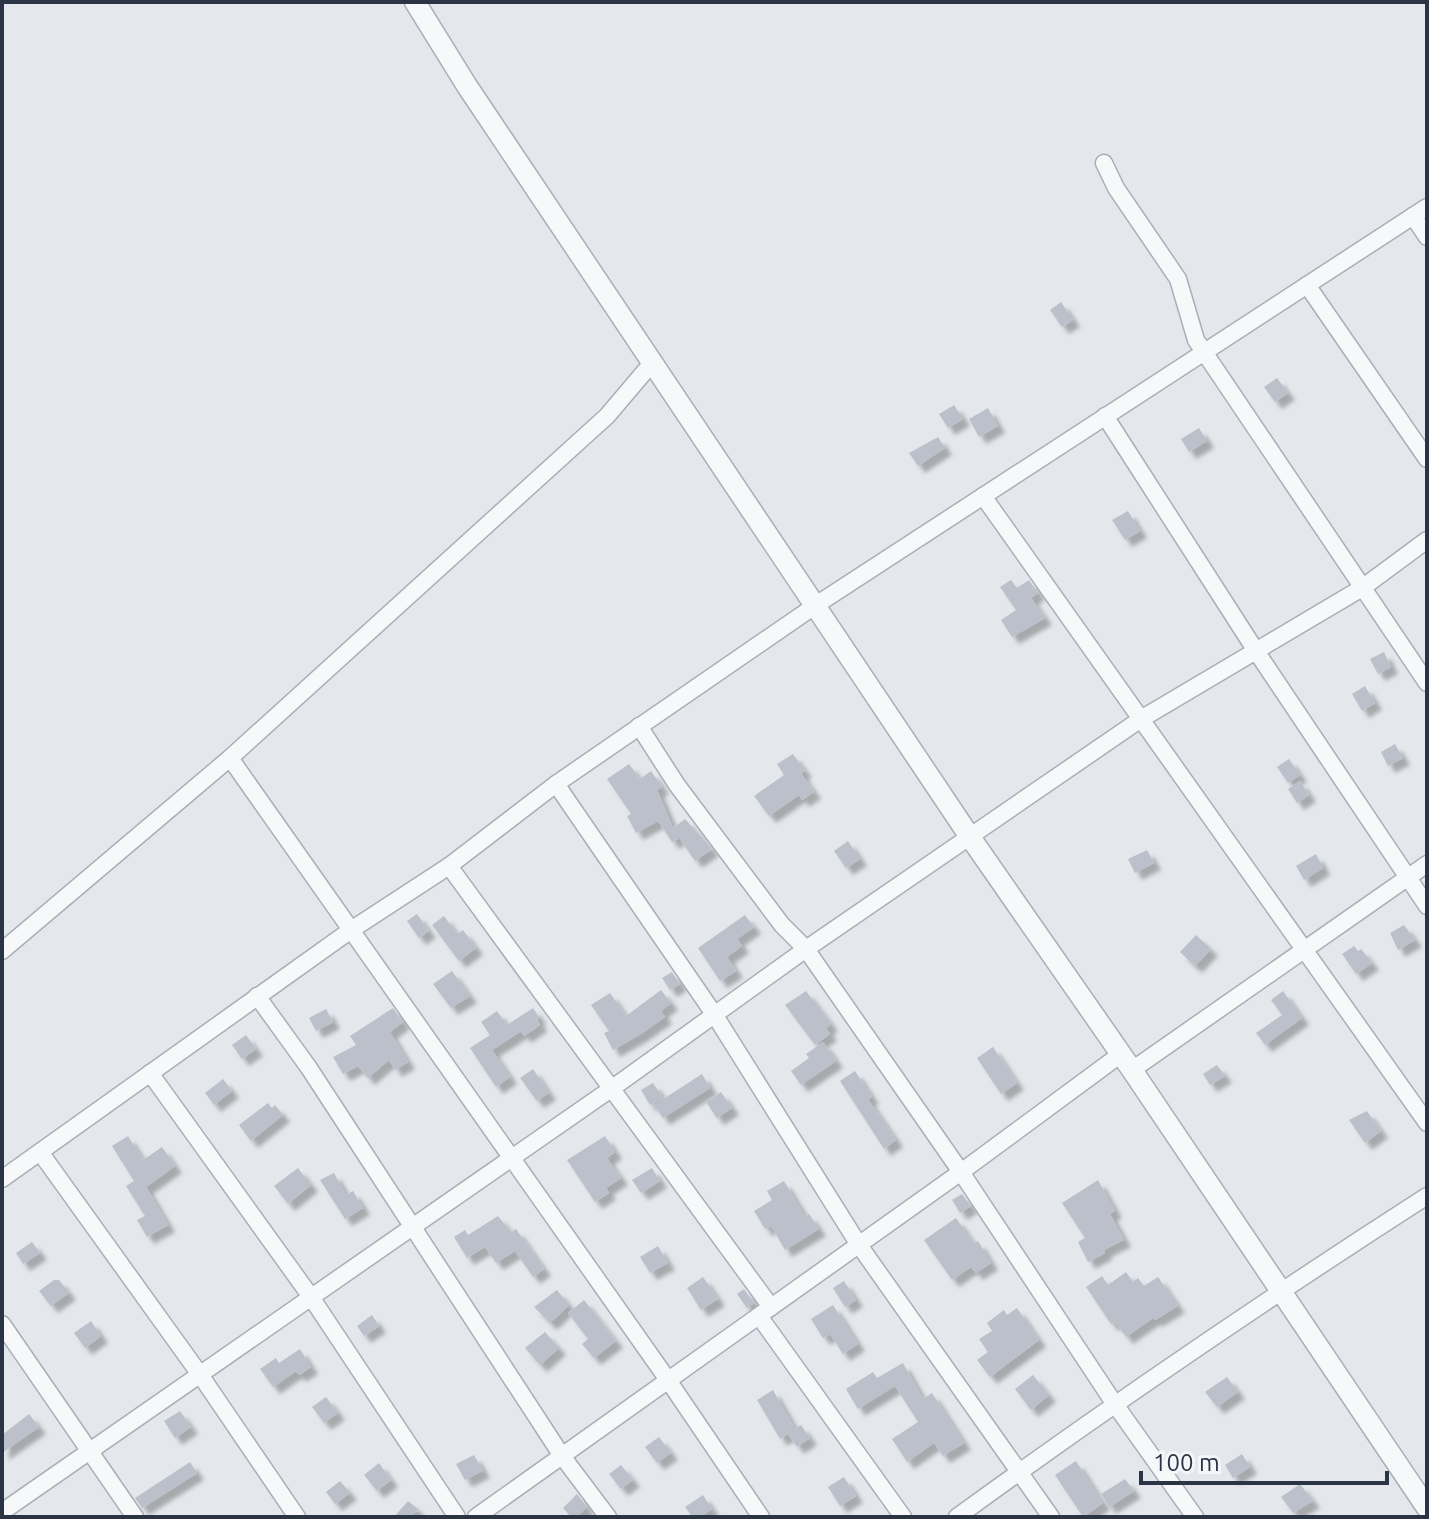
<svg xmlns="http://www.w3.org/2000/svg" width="1429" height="1519" font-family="Ubuntu,sans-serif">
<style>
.building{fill:#bbc0ca;filter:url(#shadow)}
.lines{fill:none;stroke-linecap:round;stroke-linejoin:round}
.minor-casing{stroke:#a9aeb7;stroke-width:19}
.tertiary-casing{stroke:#a9aeb7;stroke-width:23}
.minor{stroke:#f7f8fa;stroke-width:16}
.tertiary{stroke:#f7f8fa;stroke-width:20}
</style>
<defs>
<filter id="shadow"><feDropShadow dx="7" dy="7" stdDeviation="2" flood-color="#0004"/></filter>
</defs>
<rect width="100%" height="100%" fill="#e4e7ec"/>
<g class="building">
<polygon points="1061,302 1073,320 1062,327 1050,310"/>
<polygon points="1277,378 1288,393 1275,402 1264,387"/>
<polygon points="954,405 963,419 948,428 939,414"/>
<polygon points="988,408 998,426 979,437 969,419"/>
<polygon points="1199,428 1207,441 1189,452 1181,439"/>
<polygon points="938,437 945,448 918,466 909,453"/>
<polygon points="1128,511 1140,531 1125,540 1112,520"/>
<polygon points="1011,580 1017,588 1029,580 1038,593 1031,598 1045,618 1012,637 1001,620 1016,610 1000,587"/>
<polygon points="1384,652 1391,667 1378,674 1370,659"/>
<polygon points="1365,686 1375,703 1362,711 1352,694"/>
<polygon points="1395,744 1403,758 1388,766 1381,752"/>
<polygon points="793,754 805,771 801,773 814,792 802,800 799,795 769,816 754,796 784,775 777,764"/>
<polygon points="1289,759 1300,775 1288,783 1277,767"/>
<polygon points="629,764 640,779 651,771 662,787 657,790 673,828 685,819 712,849 695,861 674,830 678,839 672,842 658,821 636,833 627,816 631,814 607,779"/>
<polygon points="1300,781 1309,795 1297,803 1288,789"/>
<polygon points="848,841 860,859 846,868 834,851"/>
<polygon points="1147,850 1154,863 1135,873 1128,859"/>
<polygon points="1316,854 1323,868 1304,880 1296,866"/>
<polygon points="417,914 429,931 419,938 407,921"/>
<polygon points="745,915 754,927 737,939 742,946 727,957 736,971 720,981 698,948"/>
<polygon points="444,916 457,934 463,930 476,948 459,961 432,925"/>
<polygon points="1404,925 1415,940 1398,950 1390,933"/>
<polygon points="1196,935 1211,949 1195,966 1180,952"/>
<polygon points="1354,946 1358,951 1361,949 1372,963 1356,974 1342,954"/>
<polygon points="452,971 470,996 451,1008 433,984"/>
<polygon points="672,972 680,984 670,990 662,978"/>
<polygon points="661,990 671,1003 661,1011 665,1017 641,1034 613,1050 604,1033 609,1031 591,1005 610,993 626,1016"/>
<polygon points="806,991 831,1024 826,1028 830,1034 815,1045 785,1005"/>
<polygon points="1283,991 1302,1018 1265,1045 1256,1033 1282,1015 1271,1000"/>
<polygon points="393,1008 403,1022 390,1032 408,1062 395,1070 389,1060 368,1078 358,1066 343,1074 333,1057 356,1045 350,1036"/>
<polygon points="533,1008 539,1017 537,1019 540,1025 524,1036 521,1031 492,1050 510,1077 496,1087 470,1048 490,1035 481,1022 497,1011 507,1025"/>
<polygon points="326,1009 333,1022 316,1031 309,1018"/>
<polygon points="246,1035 256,1049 242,1059 232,1045"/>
<polygon points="823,1042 836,1061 801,1085 791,1071 809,1058 806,1054"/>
<polygon points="993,1047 1017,1083 1001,1094 977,1058"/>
<polygon points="1217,1065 1225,1076 1210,1085 1203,1074"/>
<polygon points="533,1069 549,1093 537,1101 520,1078"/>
<polygon points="855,1071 872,1097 868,1099 896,1140 884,1149 840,1081"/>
<polygon points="702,1074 710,1088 663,1118 654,1105"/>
<polygon points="223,1079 232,1091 214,1105 205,1093"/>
<polygon points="653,1083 663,1098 650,1105 641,1090"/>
<polygon points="721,1092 732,1108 717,1118 706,1102"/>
<polygon points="268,1103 272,1108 275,1105 283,1115 251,1141 239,1125"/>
<polygon points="1367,1111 1381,1131 1365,1143 1349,1120"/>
<polygon points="128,1136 143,1160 162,1147 175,1166 146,1187 168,1225 147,1237 137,1220 145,1216 126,1186 134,1181 112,1146"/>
<polygon points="605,1136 615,1152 607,1158 621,1178 606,1188 609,1193 595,1202 567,1160"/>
<polygon points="298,1168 311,1185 288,1204 274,1186"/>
<polygon points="652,1168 660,1181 641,1193 632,1180"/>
<polygon points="334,1173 346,1195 353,1191 363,1208 345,1219 320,1180"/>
<polygon points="1098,1180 1115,1211 1110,1214 1124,1240 1104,1250 1105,1253 1088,1262 1078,1242 1085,1238 1062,1203"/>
<polygon points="784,1181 805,1217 809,1214 819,1229 785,1250 771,1226 765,1229 754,1211 772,1200 767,1191"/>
<polygon points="962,1194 971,1206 960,1213 952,1200"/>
<polygon points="498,1216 511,1232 516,1229 544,1269 533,1277 515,1251 496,1263 485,1247 467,1258 454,1237 465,1230 468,1235"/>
<polygon points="956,1218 974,1244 978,1241 991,1263 976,1273 971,1267 952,1280 924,1240"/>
<polygon points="32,1242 40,1253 23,1264 16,1253"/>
<polygon points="658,1246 668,1263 650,1273 640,1257"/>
<polygon points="1126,1272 1133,1282 1138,1278 1144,1286 1158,1277 1178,1306 1155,1320 1153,1318 1126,1337 1115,1322 1111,1324 1086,1287 1102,1276 1108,1285"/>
<polygon points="703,1277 718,1299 701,1310 687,1288"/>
<polygon points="54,1280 59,1280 69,1293 51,1306 39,1291"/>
<polygon points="844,1281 856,1300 845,1307 833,1288"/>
<polygon points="744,1289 754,1303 747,1308 737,1294"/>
<polygon points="557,1290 569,1305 550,1323 534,1307"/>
<polygon points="584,1300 616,1341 594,1358 582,1344 588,1339 568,1313"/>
<polygon points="833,1305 858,1344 843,1354 830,1334 823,1338 811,1319"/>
<polygon points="1017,1308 1039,1340 990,1377 977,1360 988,1352 979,1339 992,1331 987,1323 1004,1310 1007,1315"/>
<polygon points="372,1315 379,1326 364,1336 357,1326"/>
<polygon points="91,1321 101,1336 85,1348 74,1333"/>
<polygon points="545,1332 559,1348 540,1365 525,1348"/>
<polygon points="300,1349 311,1367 299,1375 296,1371 273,1387 260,1369 276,1358 279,1363"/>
<polygon points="903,1363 923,1399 932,1393 964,1443 943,1456 934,1443 907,1462 892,1439 918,1422 895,1386 858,1409 846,1389 873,1372 877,1378"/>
<polygon points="1033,1375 1049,1395 1031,1410 1015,1389"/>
<polygon points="1227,1377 1238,1392 1217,1407 1205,1392"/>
<polygon points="773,1390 795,1429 801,1425 810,1438 797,1447 788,1434 780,1439 757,1400"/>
<polygon points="326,1397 338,1413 324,1423 312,1407"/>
<polygon points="180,1411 191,1427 175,1438 164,1421"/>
<polygon points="29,1414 39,1427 2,1453 2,1435"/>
<polygon points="659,1437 671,1453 657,1463 645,1447"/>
<polygon points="1242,1454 1250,1467 1233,1478 1225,1465"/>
<polygon points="474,1455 483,1471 465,1480 456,1464"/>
<polygon points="1076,1461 1103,1503 1083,1517 1055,1475"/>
<polygon points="190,1462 197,1473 142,1508 135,1498"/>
<polygon points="379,1463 391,1480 377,1491 364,1475"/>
<polygon points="621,1465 633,1480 621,1489 609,1474"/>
<polygon points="844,1477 856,1496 840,1506 828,1487"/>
<polygon points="1125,1479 1134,1491 1109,1507 1101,1494"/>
<polygon points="340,1481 350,1493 335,1504 326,1492"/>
<polygon points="1300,1484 1313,1501 1293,1513 1281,1497"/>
<polygon points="577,1494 587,1507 576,1517 571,1517 563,1508"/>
<polygon points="703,1495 712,1509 700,1517 692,1517 685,1507"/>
<polygon points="408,1501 418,1509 411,1517 394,1517"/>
</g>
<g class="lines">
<defs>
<g id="minor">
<polyline points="1104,163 1116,188 1178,279 1196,340 1427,683"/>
<polyline points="1413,216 1427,237"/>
<polyline points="1307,285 1427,459"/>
<polyline points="652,363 607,416 230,758 668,1380 761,1517"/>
<polyline points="1105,416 1256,651 1427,906"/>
<polyline points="983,496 1427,1123"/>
<polyline points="639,726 677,785 782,925 806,949 961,1172 1114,1403 1195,1517"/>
<polyline points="556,784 714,1014 859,1245 1051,1517"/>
<polyline points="449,866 771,1307"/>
<polyline points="2,951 230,758"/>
<polyline points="257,996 309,1068 562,1456 608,1517"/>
<polyline points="1132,1070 1427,864"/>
<polyline points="150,1073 311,1297 457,1517"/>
<polyline points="40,1152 201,1376 297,1517"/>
<polyline points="2,1179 351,930 449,866 556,784 816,605 1427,207"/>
<polyline points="759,1316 903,1517"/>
<polyline points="2,1324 135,1517"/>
<polyline points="2,1512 611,1089 806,949 1141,719 1362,588 1427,540"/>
<polyline points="476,1517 961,1172 1121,1054"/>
<path d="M957 1517C1111 1405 1267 1299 1427 1196"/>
</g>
<polyline id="tertiary" points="415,2 467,86 970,837 1132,1070 1427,1508"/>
</defs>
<use href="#minor" class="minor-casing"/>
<use href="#tertiary" class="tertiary-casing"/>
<use href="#minor" class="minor"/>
<use href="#tertiary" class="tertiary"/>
</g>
<rect width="1429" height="1519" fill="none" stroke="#2b3445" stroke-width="8"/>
<path d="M1141 1471v12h246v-12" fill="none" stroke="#2b3445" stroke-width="4"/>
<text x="1153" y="1471" font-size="24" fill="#2b3445" stroke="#f4f6f9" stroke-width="6" paint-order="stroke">100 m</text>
</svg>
